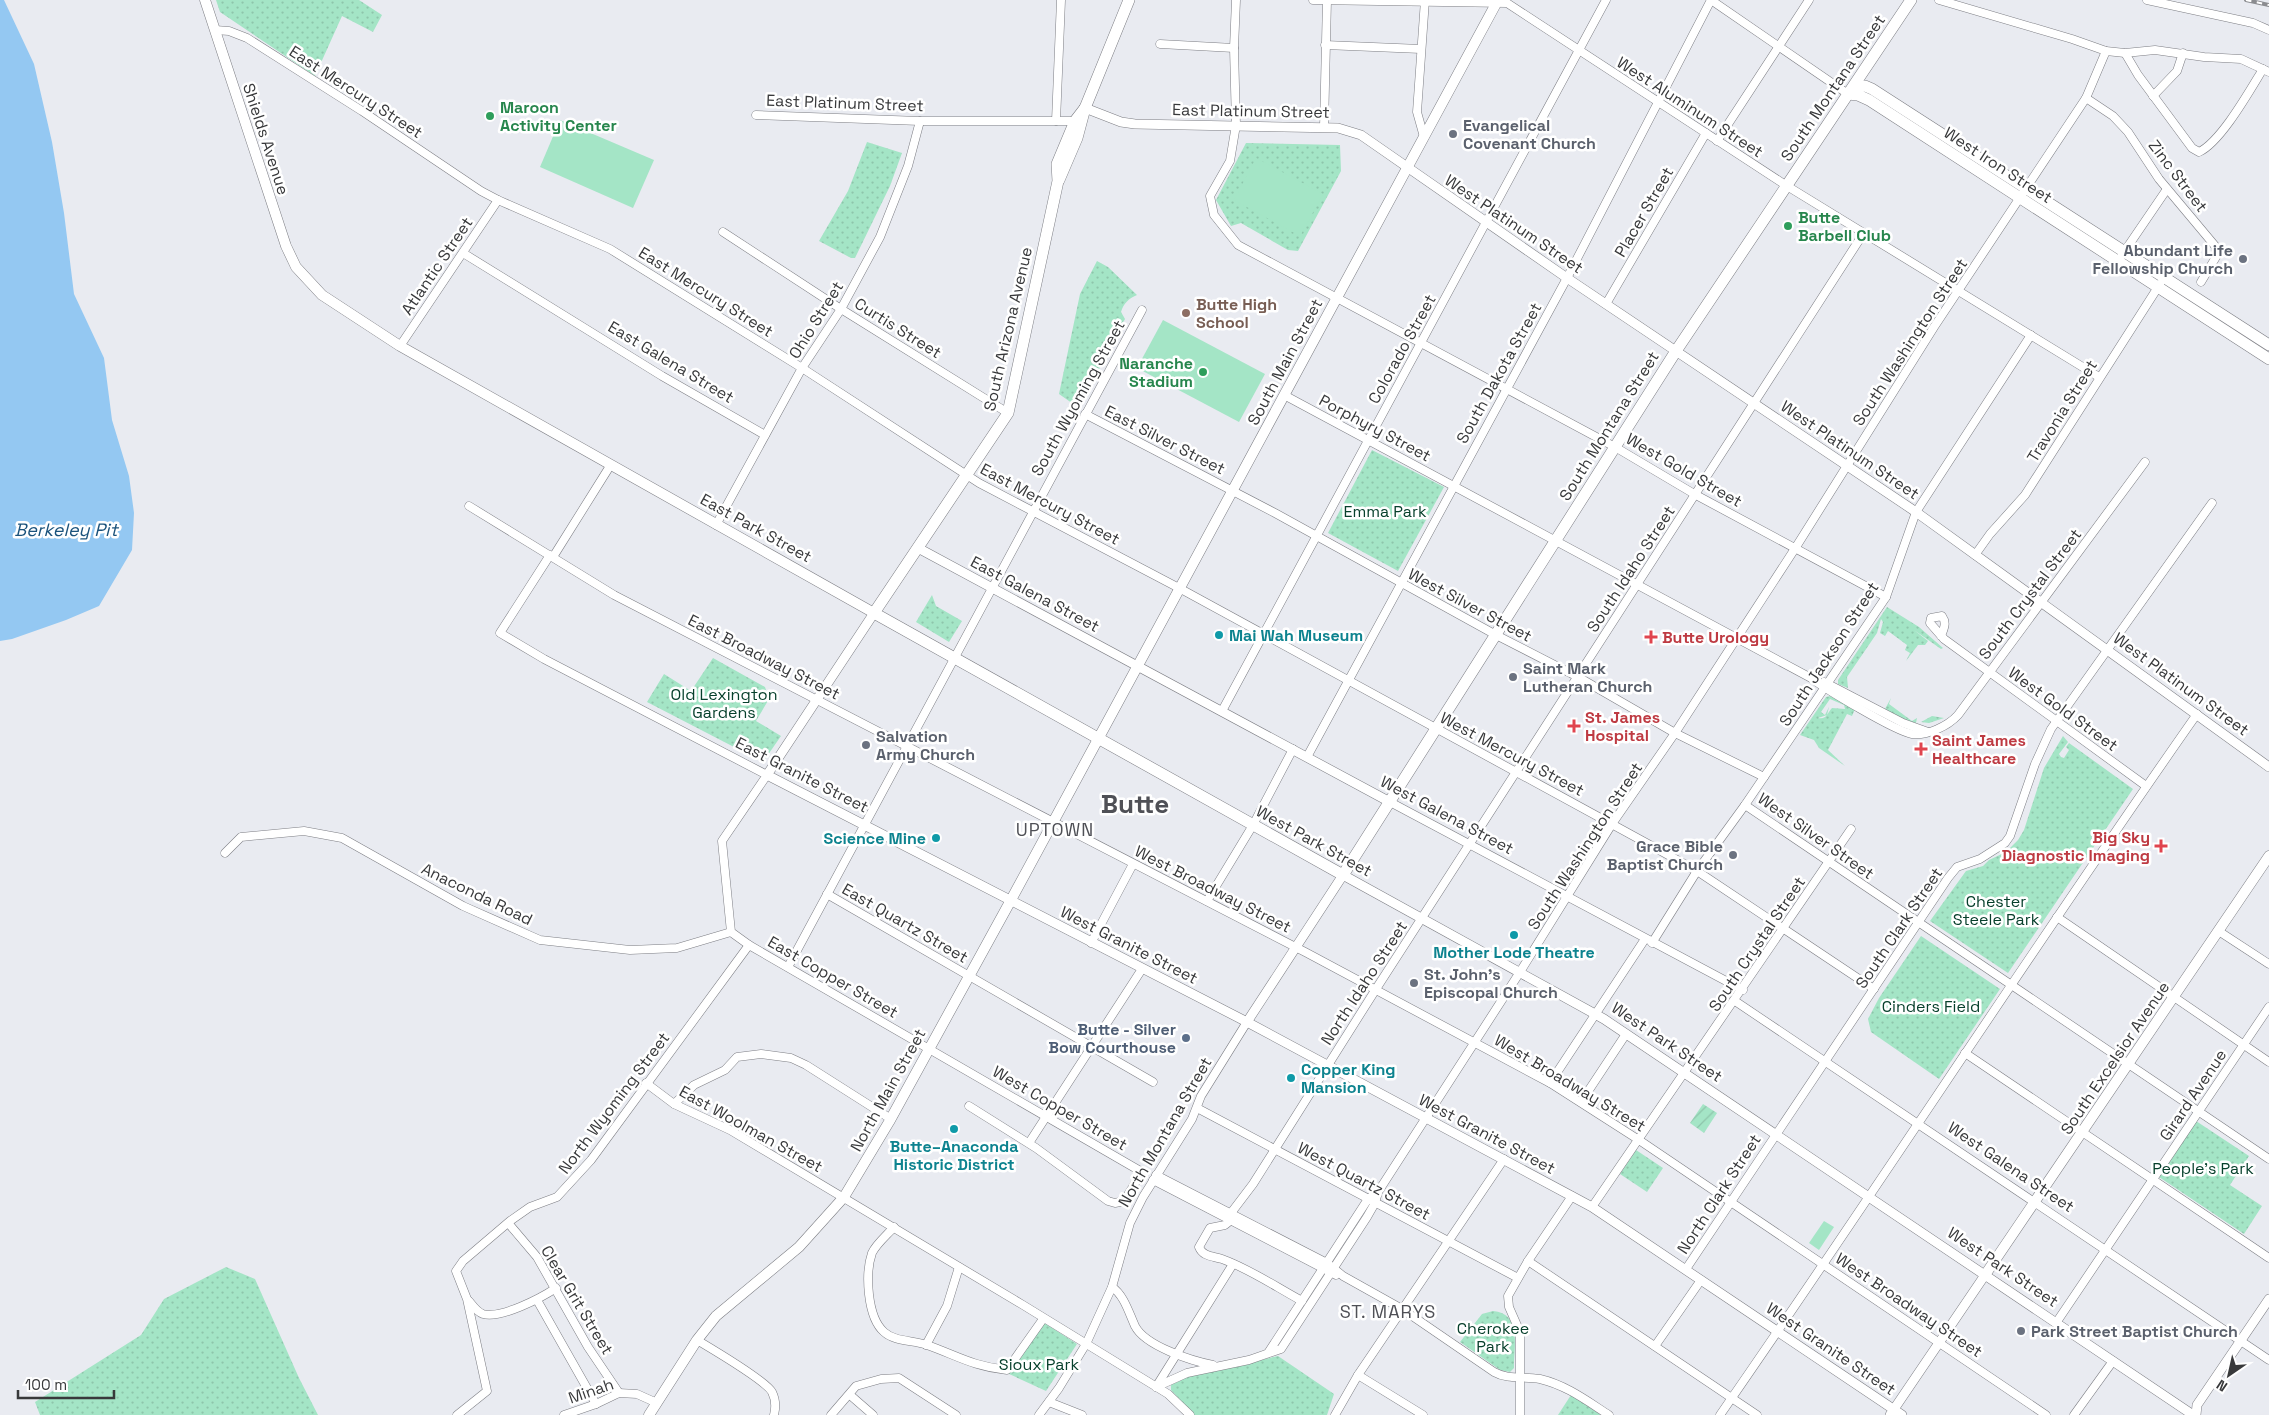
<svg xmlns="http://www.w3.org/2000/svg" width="2269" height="1415" font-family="'Space Grotesk',sans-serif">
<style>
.grass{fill:url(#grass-dots);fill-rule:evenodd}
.garden{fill:url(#garden-furrows)}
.pitch{fill:#a4e5c6}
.water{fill:#94c8f2}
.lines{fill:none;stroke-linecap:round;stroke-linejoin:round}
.minor-casing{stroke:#7d7e84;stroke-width:9}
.tertiary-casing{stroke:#7d7e84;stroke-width:10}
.secondary-casing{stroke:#7d7e84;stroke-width:11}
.primary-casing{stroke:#7d7e84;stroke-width:12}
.minor{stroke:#fff;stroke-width:8}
.tertiary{stroke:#fff;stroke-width:9}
.secondary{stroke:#fff;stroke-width:10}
.primary{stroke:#fff;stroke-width:11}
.rail-casing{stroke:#8b8c90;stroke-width:4}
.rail{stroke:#fff;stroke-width:2;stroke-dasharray:5.5;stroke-linecap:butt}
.leisure-dot{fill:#2e9e5b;stroke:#fff;stroke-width:2}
.worship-dot{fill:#6b7280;stroke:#fff;stroke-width:2}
.education-dot{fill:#8d6e63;stroke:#fff;stroke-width:2}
.culture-dot{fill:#0f9aa8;stroke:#fff;stroke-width:2}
.health-dot{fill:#e0444e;stroke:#fff;stroke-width:2}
.service-dot{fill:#5c6f8a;stroke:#fff;stroke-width:2}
.labels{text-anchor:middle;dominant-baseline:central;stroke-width:5;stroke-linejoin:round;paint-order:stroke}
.street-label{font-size:16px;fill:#38393b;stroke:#fff}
.leisure-label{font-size:16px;font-weight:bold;fill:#27864d;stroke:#fff;text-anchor:start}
.worship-label{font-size:16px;font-weight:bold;fill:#5b616d;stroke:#fff;text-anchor:start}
.education-label{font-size:16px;font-weight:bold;fill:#785e54;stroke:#fff;text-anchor:start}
.park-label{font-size:16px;fill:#07402c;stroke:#fff}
.culture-label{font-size:16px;font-weight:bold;fill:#0d838f;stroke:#fff;text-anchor:start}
.health-label{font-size:16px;font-weight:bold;fill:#be3a42;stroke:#fff;text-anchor:start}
.service-label{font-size:16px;font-weight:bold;fill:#4e5e75;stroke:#fff;text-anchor:end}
.water-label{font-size:18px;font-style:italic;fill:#1b537c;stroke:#fff}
.neighbourhood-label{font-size:18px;letter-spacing:1px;fill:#4f5056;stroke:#fff}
.town-label{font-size:26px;font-weight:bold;fill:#4f5056;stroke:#fff}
</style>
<defs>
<pattern id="grass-dots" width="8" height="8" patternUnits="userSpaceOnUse" patternTransform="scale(1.25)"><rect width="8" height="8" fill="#a4e5c6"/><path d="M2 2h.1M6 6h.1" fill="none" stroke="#8ec5ab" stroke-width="1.8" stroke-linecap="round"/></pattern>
<pattern id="garden-furrows" width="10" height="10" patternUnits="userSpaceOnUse" patternTransform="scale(1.25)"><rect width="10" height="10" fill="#a4e5c6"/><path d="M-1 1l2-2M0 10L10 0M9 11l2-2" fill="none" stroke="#8ec5ab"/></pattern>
</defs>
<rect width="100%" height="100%" fill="#e9ebf1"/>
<g class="grass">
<polygon points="216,0 359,0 382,15 373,32 342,16 315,76 220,12"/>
<polygon points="867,142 902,153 890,186 855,258 851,258 819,241 848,191"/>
<polygon points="1246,143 1340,145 1341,171 1298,251 1288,250 1241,223 1231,226 1216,200"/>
<path d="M1097 261 1108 267 1137 295C1128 299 1124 303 1121 312L1125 319 1079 408 1059 394 1080 294Z"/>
<polygon points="1372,450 1444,487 1398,571 1328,533"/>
<polygon points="932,595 936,606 962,621 949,642 916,622"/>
<polygon points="1887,607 1919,627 1943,648 1941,649 1914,630 1928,641 1925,645 1918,645 1906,661 1910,653 1905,650 1907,645 1888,631 1885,636 1880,633 1883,622 1881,619 1877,633 1847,677 1848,688 1838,684 1838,680"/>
<polygon points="713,658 765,687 769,699 756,721 781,736 763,762 647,702 664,674 691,691"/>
<path d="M1830 696 1855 709 1852 716 1847 714 1828 750 1845 766 1819 748 1814 740 1800 735 1826 697ZM1830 699 1844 705 1845 709 1832 708C1827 713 1827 720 1818 718L1827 715 1829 707 1825 715 1821 712Z"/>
<polygon points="1891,698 1889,704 1912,721 1917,718 1916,723 1905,720 1885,709"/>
<polygon points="1932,716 1944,718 1929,723 1921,722"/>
<polygon points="2063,736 2068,742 2059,754 2061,757 2064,758 2069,750 2066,747 2069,743 2133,789 2008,973 1930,921 1966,871 1983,866 1989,860 2006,852 2018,840 2024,830 2044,768"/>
<polygon points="1921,936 2000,989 1939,1079 1871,1032 1868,1019 1879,998"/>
<polygon points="2196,1121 2249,1156 2230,1185 2262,1206 2244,1234 2159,1177"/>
<polygon points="1636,1150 1663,1168 1647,1192 1620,1174"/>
<polygon points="226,1267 255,1279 299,1378 318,1415 40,1415 35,1402 141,1335 164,1299"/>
<path d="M1493 1311C1522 1313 1514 1347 1514 1368L1510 1372 1500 1370 1460 1342 1482 1314Z"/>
<polygon points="1043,1322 1077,1344 1046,1391 1007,1373"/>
<polygon points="1278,1356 1334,1394 1327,1415 1194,1415 1171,1390 1171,1385 1187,1377"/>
<polygon points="1571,1395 1601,1415 1558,1415"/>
</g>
<polygon class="garden" points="1703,1104 1717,1113 1704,1133 1690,1123"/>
<g class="pitch">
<polygon points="560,120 654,160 633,208 540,167"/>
<polygon points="1256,158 1323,194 1300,236 1234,200"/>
<polygon points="1163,320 1265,374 1239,422 1137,368"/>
<polygon points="1824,1221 1834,1227 1819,1250 1809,1243"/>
</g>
<polygon class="water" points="0,0 4,0 34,64 52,142 64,213 74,294 104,358 112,420 129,476 134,513 132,550 99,606 66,620 12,639 0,641"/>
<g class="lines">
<defs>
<g id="minor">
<polyline points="1236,0 1234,48 1236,125 1230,161 1210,196 1214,215 1238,245 1615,447 1696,495 1886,597"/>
<polyline points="1313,0 1507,3 1787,186 2099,377"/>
<polyline points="1711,0 1848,94"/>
<polyline points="1939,0 2072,39 2106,51 2125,53 2155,50 2204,57 2241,59 2269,72"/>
<polyline points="2147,0 2253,23 2269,30"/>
<polyline points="215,30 229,31 247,38 362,111 481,191 498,200 610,249 802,368 979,483 1179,588 1661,851 1697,871 1874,989"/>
<polyline points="1160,44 1234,48"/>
<polyline points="1325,45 1421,49"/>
<path d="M2125 53 2138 75 2192 148 2199 152C2221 142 2250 90 2263 69"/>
<polyline points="2153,96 2177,71 2183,53"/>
<polyline points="2086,98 2113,116 2128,132 2159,179 2216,247 2216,257 2201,282"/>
<polyline points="756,115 920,121 1079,121"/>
<polyline points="1056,121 1061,0"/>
<polyline points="1324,127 1327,0"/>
<polyline points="1424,137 1417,112 1425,0"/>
<polyline points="1717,141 1809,0"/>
<polyline points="723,232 841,309 1008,413"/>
<polyline points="463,253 662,376 765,435"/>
<polyline points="2122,255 2167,189"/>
<polyline points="1606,304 1706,133"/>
<polyline points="400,346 498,200"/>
<path d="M1284 395 1811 678C1827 690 1895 731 1912 734 1927 736 1948 726 1958 715L2145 462"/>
<polyline points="1085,414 1275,513 1496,635 1578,677 1675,733 1764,777"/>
<polyline points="469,506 614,595 1307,953 1550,1083 1639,1140 2046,1415"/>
<polyline points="716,525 802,368 841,309 880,237 908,166 920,121"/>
<polyline points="550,555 500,633 544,659 767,775 722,841 731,932 749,945 1142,1172 1124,1201 1115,1203 1108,1201 1036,1148 969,1106"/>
<polyline points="1975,555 1990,534 2025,495 2160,284"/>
<polyline points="553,557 610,466"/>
<path d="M1941 636C1944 628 1947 623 1942 616L1931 618 1930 623 1944 639 2146 786"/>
<polyline points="1824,682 1903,723 1928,732"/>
<polyline points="1222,711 1606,0"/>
<polyline points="1307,757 1567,278 1711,0"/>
<polyline points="1390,802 1743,990"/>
<polyline points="1745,805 2269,1159"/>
<polyline points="225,853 241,837 304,831 342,838 463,906 540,940 630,950 677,948 731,932"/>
<polyline points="827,894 1153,1082"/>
<polyline points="1207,901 1253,825 1293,749"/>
<polyline points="2057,917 2269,1062"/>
<polyline points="2220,932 2269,964"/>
<polyline points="1091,943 1133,864"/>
<polyline points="1652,943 1697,871 1745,805 1886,597 1916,512 2031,335"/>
<polyline points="788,967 1142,310"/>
<polyline points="1735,1001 2269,1360"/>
<polyline points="1965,1053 2269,1258"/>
<polyline points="646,1083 674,1104 730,1130 1023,1305 1168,1394 1190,1415"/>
<polyline points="1550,1083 1645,939"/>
<polyline points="1581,1102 1626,1034"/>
<polyline points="674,1104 694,1085 725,1070 737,1057 761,1054 791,1058 806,1065 891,1119"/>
<polyline points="1197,1108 1518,1278"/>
<polyline points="1029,1143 1142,969"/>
<path d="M1156 1175 1327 1263 1343 1276 1402 1309 1494 1372C1508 1380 1524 1376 1540 1379 1566 1385 1587 1401 1609 1415"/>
<polyline points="1153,1180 1336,1275"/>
<polyline points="1592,1207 1851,829"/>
<polyline points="1231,1213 1253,1184 1376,989 1863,234"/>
<path d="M1230 1221 1225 1225 1210 1228 1199 1247C1203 1257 1213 1256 1222 1259 1250 1269 1276 1287 1302 1301"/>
<polyline points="509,1224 537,1257 588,1347 619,1393"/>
<path d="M894 1227C887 1235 876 1244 872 1253 865 1273 867 1317 884 1332 895 1342 914 1340 927 1345 958 1356 972 1366 1007 1370L1043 1319"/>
<polyline points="1528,1261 1757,1415"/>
<polyline points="1686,1269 1948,878 1957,867 1980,859 2005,843 2010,836 2035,764 2051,729 2212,503"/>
<path d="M1112 1287C1124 1295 1129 1313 1135 1326 1145 1346 1192 1361 1213 1365"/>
<polyline points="537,1300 596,1404"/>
<path d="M469 1301C473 1306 477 1312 483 1314 501 1319 541 1298 556 1288"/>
<polyline points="2056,1323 2269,1007"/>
<path d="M697 1340C712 1349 765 1380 772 1392 776 1400 776 1407 774 1415"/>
<polyline points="926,1345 947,1306 959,1267"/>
<polyline points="1655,1346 1701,1280"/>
<polyline points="1268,1353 1368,1199 1372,1196"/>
<polyline points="1358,1375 1423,1415"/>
<polyline points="1156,1387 1187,1373 1249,1360 1281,1349 1367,1217 1375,1203 1378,1192 1520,972 1612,824 1675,733 1796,547 1934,327 2086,98 2106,51"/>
<polyline points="1156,1387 1233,1264"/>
<polyline points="850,1395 873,1415"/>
<polyline points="1049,1402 1082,1415"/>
<polyline points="457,1415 487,1391 467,1299 456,1271 463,1261 510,1221 530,1207 557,1197 591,1160 749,945"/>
<polyline points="564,1415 596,1404 619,1393 637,1394 657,1403"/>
<polyline points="831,1415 856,1386 881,1379 899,1378 956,1415"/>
<polyline points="1039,1415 1059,1388 1086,1344 1112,1287 1130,1223 1143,1197 1192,1119 1201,1096 1247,1022"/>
<polyline points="1335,1415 1358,1375 1504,1159"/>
<polyline points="1520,1415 1520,1332 1509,1307 1508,1296 1528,1261 1572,1196"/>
<path d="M1720 1415C1881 1183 2034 946 2197 714"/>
<polyline points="2074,1415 2113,1361"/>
</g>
<g id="tertiary">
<polyline points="1085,108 1121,122 1135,124 1338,128 1361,135 1567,278 1916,512 2269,767"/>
<polyline points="918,548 1390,802"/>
<polyline points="874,613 767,775 1247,1022 1592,1207 1902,1415"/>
<polyline points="1247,1022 1343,875 1604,1019 2193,1415"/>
<polyline points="1890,1415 1985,1275"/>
<polyline points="2196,1415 2197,1405 2269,1299"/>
</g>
<g id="secondary">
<polyline points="205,0 286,246 296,267 322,295 400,346 874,613"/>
<polyline points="1985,1275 2269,856"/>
<polyline points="649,1415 697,1340 716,1316 799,1247 844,1197 889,1122 1011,900 1498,0"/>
</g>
<g id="primary">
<polyline points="1853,88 1865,86 1872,89 2269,345"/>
<polyline points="1848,94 1858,95 1869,100 2269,359"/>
<polyline points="1085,108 1075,121 1057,164 1058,181 1008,413 874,613 1343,875 1676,351 1911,0"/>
<polyline points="1059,180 1077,138 1085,108 1129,0"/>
</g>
</defs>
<use href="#minor" class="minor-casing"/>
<use href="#tertiary" class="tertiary-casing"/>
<use href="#secondary" class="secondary-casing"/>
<use href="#primary" class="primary-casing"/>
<use href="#minor" class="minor"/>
<use href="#tertiary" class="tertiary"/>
<use href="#secondary" class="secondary"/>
<use href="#primary" class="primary"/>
<defs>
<polyline id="rail" points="2246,0 2269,5"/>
</defs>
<use href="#rail" class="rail-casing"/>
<use href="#rail" class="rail"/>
</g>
<g class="leisure-dot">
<circle cx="490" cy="116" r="5"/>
<circle cx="1788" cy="226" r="5"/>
<circle cx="1203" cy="372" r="5"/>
</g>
<g class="worship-dot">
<circle cx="1453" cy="134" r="5"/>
<circle cx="2243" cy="259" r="5"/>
<circle cx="1513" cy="677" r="5"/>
<circle cx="866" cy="745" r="5"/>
<circle cx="1733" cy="855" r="5"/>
<circle cx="1414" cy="983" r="5"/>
<circle cx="2021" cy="1331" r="5"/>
</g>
<circle class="education-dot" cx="1186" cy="313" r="5"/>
<g class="culture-dot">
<circle cx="1219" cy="635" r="5"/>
<circle cx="936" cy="838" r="5"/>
<circle cx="1514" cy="935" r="5"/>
<circle cx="1291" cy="1078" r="5"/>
<circle cx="954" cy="1129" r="5"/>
</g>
<g class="health-dot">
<path d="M1648.5 629.5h5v5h5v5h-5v5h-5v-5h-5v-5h5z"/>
<path d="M1571.5 718.5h5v5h5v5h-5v5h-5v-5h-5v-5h5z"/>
<path d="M1918.5 741.5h5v5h5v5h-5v5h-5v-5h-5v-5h5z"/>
<path d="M2158.5 838.5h5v5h5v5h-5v5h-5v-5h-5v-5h5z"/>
</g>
<circle class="service-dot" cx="1186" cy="1038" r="5"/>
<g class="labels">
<g class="street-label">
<text transform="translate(1833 88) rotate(-56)">South Montana Street</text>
<text transform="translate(356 92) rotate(33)">East Mercury Street</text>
<text transform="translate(845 103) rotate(2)">East Platinum Street</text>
<text transform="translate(1690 107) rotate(33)">West Aluminum Street</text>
<text transform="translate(1251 111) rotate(1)">East Platinum Street</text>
<text transform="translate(266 139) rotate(72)">Shields Avenue</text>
<text transform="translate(1998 165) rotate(33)">West Iron Street</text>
<text transform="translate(2178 176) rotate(53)">Zinc Street</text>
<text transform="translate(1644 212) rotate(-60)">Placer Street</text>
<text transform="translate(1514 224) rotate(34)">West Platinum Street</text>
<text transform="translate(437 266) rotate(-56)">Atlantic Street</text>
<text transform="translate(706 292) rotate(32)">East Mercury Street</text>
<text transform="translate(816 320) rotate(-58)">Ohio Street</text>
<text transform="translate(898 328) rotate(32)">Curtis Street</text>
<text transform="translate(1008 329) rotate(-77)">South Arizona Avenue</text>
<text transform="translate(1910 342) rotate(-57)">South Washington Street</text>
<text transform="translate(1402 349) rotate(-61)">Colorado Street</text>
<text transform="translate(671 362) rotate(31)">East Galena Street</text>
<text transform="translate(1285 362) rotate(-62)">South Main Street</text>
<text transform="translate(1499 373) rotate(-61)">South Dakota Street</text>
<text transform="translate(1078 398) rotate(-61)">South Wyoming Street</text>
<text transform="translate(2062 411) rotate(-58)">Travonia Street</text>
<text transform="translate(1609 426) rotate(-58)">South Montana Street</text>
<text transform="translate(1375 428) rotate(28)">Porphyry Street</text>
<text transform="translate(1165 440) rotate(27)">East Silver Street</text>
<text transform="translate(1850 450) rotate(34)">West Platinum Street</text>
<text transform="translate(1684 470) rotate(30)">West Gold Street</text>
<text transform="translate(1050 504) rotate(28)">East Mercury Street</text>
<text transform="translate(756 528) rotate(29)">East Park Street</text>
<text transform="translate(1631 569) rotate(-57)">South Idaho Street</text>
<text transform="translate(1035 594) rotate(28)">East Galena Street</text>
<text transform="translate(2030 594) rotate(-53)">South Crystal Street</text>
<text transform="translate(1470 605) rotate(28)">West Silver Street</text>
<text transform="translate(1829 654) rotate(-57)">South Jackson Street</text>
<text transform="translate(764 657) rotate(27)">East Broadway Street</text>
<text transform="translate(2181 684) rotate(36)">West Platinum Street</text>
<text transform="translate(2063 709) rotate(36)">West Gold Street</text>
<text transform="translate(1512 754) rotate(28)">West Mercury Street</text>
<text transform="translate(802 775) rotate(27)">East Granite Street</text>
<text transform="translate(1447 815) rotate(28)">West Galena Street</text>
<text transform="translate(1816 836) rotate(35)">West Silver Street</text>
<text transform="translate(1314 841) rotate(29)">West Park Street</text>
<text transform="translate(1585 846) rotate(-57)">South Washington Street</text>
<text transform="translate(1213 889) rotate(27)">West Broadway Street</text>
<text transform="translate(477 894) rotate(26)">Anaconda Road</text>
<text transform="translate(905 923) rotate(30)">East Quartz Street</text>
<text transform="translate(1899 928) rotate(-56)">South Clark Street</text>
<text transform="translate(1757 944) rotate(-56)">South Crystal Street</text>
<text transform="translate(1129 945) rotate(27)">West Granite Street</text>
<text transform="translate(833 977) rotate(30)">East Copper Street</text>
<text transform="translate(1364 983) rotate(-57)">North Idaho Street</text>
<text transform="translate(1667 1042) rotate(34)">West Park Street</text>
<text transform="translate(2115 1058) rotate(-56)">South Excelsior Avenue</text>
<text transform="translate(1570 1083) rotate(31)">West Broadway Street</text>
<text transform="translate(888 1090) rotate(-61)">North Main Street</text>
<text transform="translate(2193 1095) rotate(-56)">Girard Avenue</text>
<text transform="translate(614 1103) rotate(-53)">North Wyoming Street</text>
<text transform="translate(1060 1108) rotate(30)">West Copper Street</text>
<text transform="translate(751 1129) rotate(29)">East Woolman Street</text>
<text transform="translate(1165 1132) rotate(-60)">North Montana Street</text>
<text transform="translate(1487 1134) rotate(28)">West Granite Street</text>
<text transform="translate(2011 1167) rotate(34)">West Galena Street</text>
<text transform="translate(1364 1181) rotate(28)">West Quartz Street</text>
<text transform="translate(1719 1194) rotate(-57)">North Clark Street</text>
<text transform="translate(2003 1267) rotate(34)">West Park Street</text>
<text transform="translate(577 1300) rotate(59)">Clear Grit Street</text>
<text transform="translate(1909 1305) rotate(34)">West Broadway Street</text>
<text transform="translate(1831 1349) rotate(34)">West Granite Street</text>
<text transform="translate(591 1391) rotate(-19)">Minah</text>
</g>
<g class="leisure-label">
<text x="500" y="107">Maroon<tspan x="500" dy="18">Activity Center</tspan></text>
<text x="1798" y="217">Butte<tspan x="1798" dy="18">Barbell Club</tspan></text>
<text x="1193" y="363" text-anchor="end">Naranche<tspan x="1193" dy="18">Stadium</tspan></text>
</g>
<g class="worship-label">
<text x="1463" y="125">Evangelical<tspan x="1463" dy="18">Covenant Church</tspan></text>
<text x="2233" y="250" text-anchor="end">Abundant Life<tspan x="2233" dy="18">Fellowship Church</tspan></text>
<text x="1523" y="668">Saint Mark<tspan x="1523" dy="18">Lutheran Church</tspan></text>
<text x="876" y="736">Salvation<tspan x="876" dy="18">Army Church</tspan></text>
<text x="1723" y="846" text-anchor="end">Grace Bible<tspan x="1723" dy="18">Baptist Church</tspan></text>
<text x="1424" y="974">St. John's<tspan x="1424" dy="18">Episcopal Church</tspan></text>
<text x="2031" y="1331">Park Street Baptist Church</text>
</g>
<g class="education-label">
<text x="1196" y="304">Butte High<tspan x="1196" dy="18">School</tspan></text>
</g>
<g class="park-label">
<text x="1385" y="511">Emma Park</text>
<text x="724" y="694">Old Lexington<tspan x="724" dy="18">Gardens</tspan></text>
<text x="1996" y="901">Chester<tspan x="1996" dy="18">Steele Park</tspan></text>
<text x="1931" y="1006">Cinders Field</text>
<text x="2203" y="1168">People's Park</text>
<text x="1493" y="1328">Cherokee<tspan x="1493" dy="18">Park</tspan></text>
<text x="1039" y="1364">Sioux Park</text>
</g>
<g class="culture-label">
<text x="1229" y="635">Mai Wah Museum</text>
<text x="926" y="838" text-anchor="end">Science Mine</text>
<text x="1514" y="952" text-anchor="middle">Mother Lode Theatre</text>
<text x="1301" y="1069">Copper King<tspan x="1301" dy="18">Mansion</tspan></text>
<text x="954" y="1146" text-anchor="middle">Butte–Anaconda<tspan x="954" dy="18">Historic District</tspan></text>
</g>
<g class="health-label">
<text x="1662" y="637">Butte Urology</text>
<text x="1585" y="717">St. James<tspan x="1585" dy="18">Hospital</tspan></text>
<text x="1932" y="740">Saint James<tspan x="1932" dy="18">Healthcare</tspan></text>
<text x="2150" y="837" text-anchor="end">Big Sky<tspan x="2150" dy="18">Diagnostic Imaging</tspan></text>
</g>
<g class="service-label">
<text x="1176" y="1029">Butte - Silver<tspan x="1176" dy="18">Bow Courthouse</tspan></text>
</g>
<g class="water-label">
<text x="66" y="529">Berkeley Pit</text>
</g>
<g class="neighbourhood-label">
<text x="1055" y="829">UPTOWN</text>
<text x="1388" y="1311">ST. MARYS</text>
</g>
<g class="town-label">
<text x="1135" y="804">Butte</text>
</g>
</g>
<g transform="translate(2229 1375) rotate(214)" stroke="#ffffff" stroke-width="4" paint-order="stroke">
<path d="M0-4L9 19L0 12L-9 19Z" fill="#38393b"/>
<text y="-8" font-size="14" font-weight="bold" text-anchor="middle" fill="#38393b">N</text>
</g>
<path d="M18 1390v8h96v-8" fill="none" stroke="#38393b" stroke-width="2.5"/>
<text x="25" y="1390" font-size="15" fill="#38393b" stroke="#ffffff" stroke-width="4" paint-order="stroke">100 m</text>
</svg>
